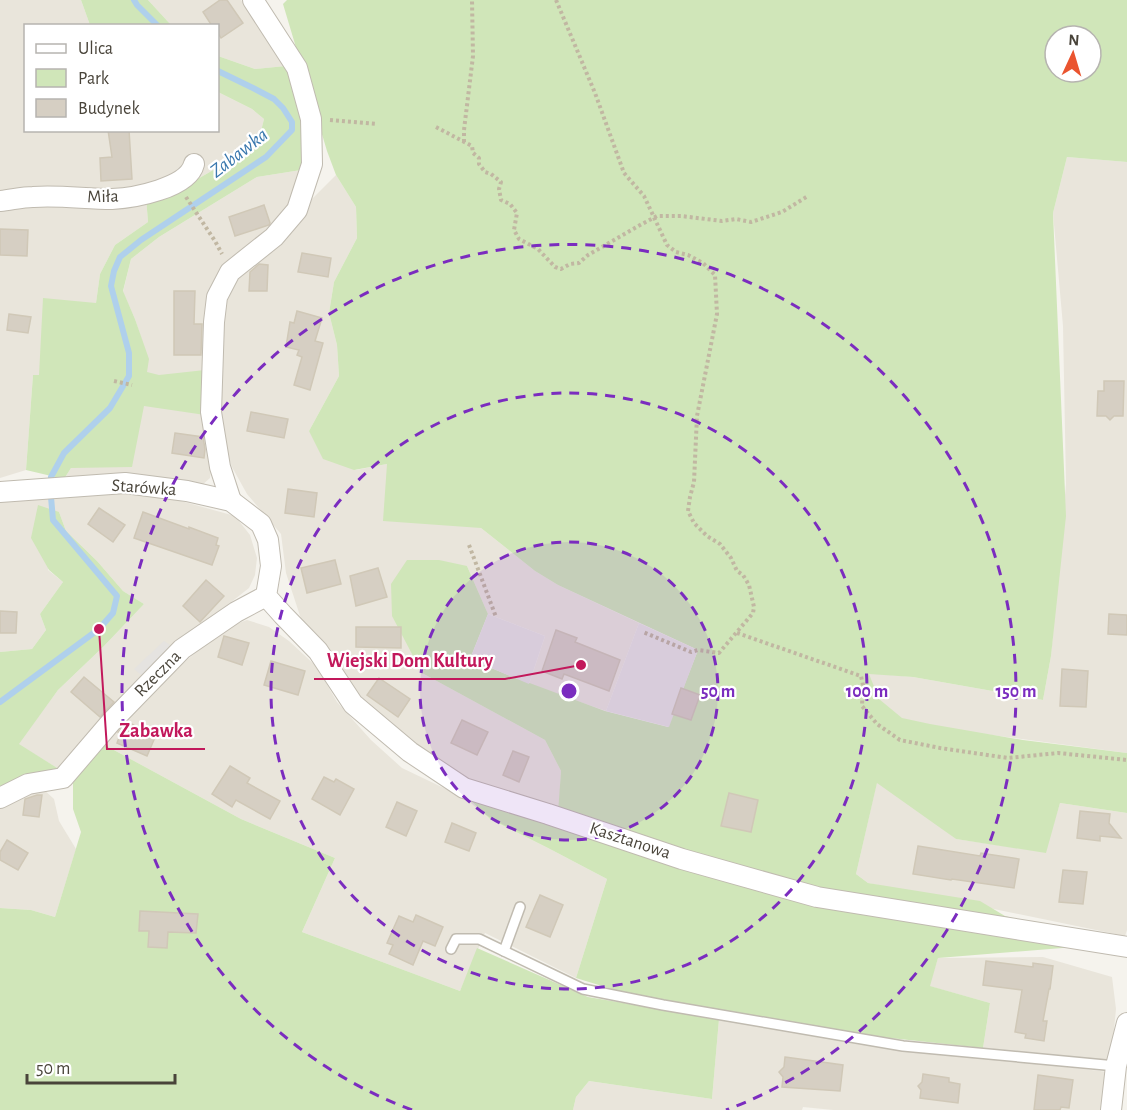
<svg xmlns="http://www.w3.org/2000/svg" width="1127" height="1110" font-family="'Alegreya Sans',sans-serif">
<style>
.residential{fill:#e9e5db}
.green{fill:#d0e6b9;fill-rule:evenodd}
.parking{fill:#e5e3e0}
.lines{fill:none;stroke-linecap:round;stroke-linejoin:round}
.stream{stroke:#afd0ec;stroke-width:6}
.building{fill:#d6cfc3;stroke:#d0c8b7;stroke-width:1.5}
.lane-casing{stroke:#c0bbb0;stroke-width:12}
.street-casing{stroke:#c0bbb0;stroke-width:22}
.path{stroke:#c1b7a2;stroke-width:4;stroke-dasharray:3 3;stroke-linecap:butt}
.lane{stroke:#fff;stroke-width:9}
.street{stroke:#fff;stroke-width:20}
.ring{fill:none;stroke:#7b2cbf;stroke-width:3;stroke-dasharray:10 8}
.labels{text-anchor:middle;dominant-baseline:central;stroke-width:4.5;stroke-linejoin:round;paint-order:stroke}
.street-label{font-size:18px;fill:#49443a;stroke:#fff}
.water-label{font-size:20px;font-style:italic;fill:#3a78ae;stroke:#fff}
.centre{fill:#7b2cbf;stroke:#fff;stroke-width:3}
.ring-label{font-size:18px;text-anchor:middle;font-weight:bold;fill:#7b2cbf;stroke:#fff;stroke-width:4.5;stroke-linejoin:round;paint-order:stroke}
.leader{fill:none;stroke:#c2185b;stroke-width:2}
.callout-dot{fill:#c2185b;stroke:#fff;stroke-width:2}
.callout-label{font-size:20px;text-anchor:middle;font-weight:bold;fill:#c2185b;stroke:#fff;stroke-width:4.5;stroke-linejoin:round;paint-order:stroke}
</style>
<rect width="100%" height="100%" fill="#f5f3ed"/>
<g class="residential">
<polygon points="0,0 81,0 90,25 26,26 26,130 218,130 218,92 252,109 264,119 259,139 234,158 189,184 97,192 0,196"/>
<polygon points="148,0 241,0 286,66 255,69 218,56 218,26 171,25"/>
<polygon points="1067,157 1127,162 1127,753 863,718 869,673 913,677 1043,700 1051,656 1066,484 1063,326 1053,213"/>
<polygon points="301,170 291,205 273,230 213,286 212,460 210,478 201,486 131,473 64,479 81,452 148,359 135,319 123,292 131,259 159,237 257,177"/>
<polygon points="336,175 356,207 357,238 334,282 329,313 337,345 339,376 309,431 356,470 387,464 481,528 535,571 558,585 639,623 606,711 529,684 545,636 488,614 467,566 422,673 545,740 561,771 559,813 471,780 416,750 367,709 303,625 286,573 281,534 247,494 232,467 219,428 223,325 228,296 241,274 293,229 312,199"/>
<polygon points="146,197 148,222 115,245 100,274 96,303 39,375 33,375 26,470 0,478 0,209"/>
<polygon points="113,492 181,501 235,516 250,535 257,558 255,575 249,588 193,632 62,771 18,744 58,690 104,646 144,604 123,591 97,561 66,531 59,512 48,570 63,582 40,614 46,630 32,649 0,652 0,501"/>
<polygon points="247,620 269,627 289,641 317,667 337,702 371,740 402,768 471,801 490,819 548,848 607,879 576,978 485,933 460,991 302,932 335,858 241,819 101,743 150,692 195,653 227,627"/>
<polygon points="877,782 934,822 956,839 1045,852 1060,803 1127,813 1127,930 1125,936 868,883 856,874"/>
<polygon points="43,789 54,799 59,821 76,849 55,917 31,910 0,908 0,803"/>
<polygon points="1043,957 1112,977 1116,1009 1111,1061 983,1048 990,1003 929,986 938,958"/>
<polygon points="719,1019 889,1046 1108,1072 1104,1110 833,1110 803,1107 802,1110 573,1110 576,1097 589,1081 712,1099"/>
</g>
<g class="green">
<polygon points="81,0 148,0 171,25 90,25"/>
<path d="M287 0H1127V162L1067 157 1053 213 1066 516 1051 656 1043 700 913 677 869 674 879 699 902 718 930 724 1023 740 1127 753V813L1060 803 1046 853 956 839 877 783 856 874 868 883 980 901 1005 916 1062 930 1087 946 938 958 930 986 990 1003 983 1048 881 1037 638 997 576 978 607 879 548 848 490 819 471 801 536 819 558 813 561 771 545 740 422 673 392 616 391 584 407 560H439L467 566 488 614 470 659 508 675 605 711 668 727 698 650 558 585 535 571 481 528 383 521 387 464 354 470 323 459 309 431 339 376 337 345 329 313 334 282 357 238 356 207 336 175 327 151 283 4ZM1055 36H1091V72H1055Z"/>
<polygon points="218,56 255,69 286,66 300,98 306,137 301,170 257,177 159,237 131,259 123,291 135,319 149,359 147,372 159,375 205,370 205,415 144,406 132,467 71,468 64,479 26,470 33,375 39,375 43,298 96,303 100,274 115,245 148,222 146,197 189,184 234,158 259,139 264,119 252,109 218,92"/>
<polygon points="38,505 59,512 66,531 97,561 123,591 144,604 104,646 58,690 19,744 62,771 0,790 0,652 32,649 46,630 40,614 63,582 49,570 31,538"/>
<polygon points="101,743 241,819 335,858 302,932 460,991 477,948 588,997 719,1019 712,1099 589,1081 576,1097 573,1110 0,1110 0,908 31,910 55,917 81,832 73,809 73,783"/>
</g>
<g class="parking">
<polygon points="488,614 545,636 529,684 470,659"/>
<polygon points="639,623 698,650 669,727 606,711"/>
<polygon points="164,641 176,649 145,678 134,669"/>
</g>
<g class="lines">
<g class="stream">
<polyline points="134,0 137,5 158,26"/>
<polyline points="51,477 64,453 110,408 129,376 129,353 111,286 114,271 120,257 141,240 266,157 292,130 292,122 283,108 274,99 253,88 218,71"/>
<polyline points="0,702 99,629 113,613 117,596 53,520 51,497"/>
</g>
</g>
<g class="building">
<polygon points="220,0 227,0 243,23 221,38 218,33 218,26 212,26 203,12"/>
<polygon points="108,130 129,130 132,179 101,181 100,158 112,157"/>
<polygon points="264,205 270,223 269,225 235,236 229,217"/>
<polygon points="0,229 28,230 27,256 0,255"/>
<polygon points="302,253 331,258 328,277 298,272"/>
<polygon points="259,264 268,265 267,291 249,291 250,272"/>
<polygon points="174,291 195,291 194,324 202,324 201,355 174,355"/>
<polygon points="297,311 322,318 315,341 323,343 310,390 294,385 302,357 297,355 299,350 286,347 290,322 294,323"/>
<polygon points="9,314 31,317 28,333 7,330"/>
<polygon points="1104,381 1124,381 1123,416 1114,416 1110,420 1106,416 1097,416 1098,391 1104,391"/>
<polygon points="251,412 288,419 284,438 247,431"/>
<polygon points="175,433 203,437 205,449 204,458 172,453"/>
<polygon points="288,489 317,493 314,517 285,513"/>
<polygon points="99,508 125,525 113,542 88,524"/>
<polygon points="143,512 189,529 189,527 218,538 216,545 219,546 212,565 134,538"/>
<polygon points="335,560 341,584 307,593 301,568"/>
<polygon points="378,568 387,597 356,606 350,576"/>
<polygon points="206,580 224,596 200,622 183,606"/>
<polygon points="0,611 17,612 16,633 0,633"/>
<polygon points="1109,614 1127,615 1127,635 1108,634"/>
<polygon points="356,627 401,627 401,648 356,647"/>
<polygon points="556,630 577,638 575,642 620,660 609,691 564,674 562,679 542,671"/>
<polygon points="224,636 249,643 242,665 218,657"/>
<polygon points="271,661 305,671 298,695 264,685"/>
<polygon points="1062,669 1088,671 1086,707 1060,706"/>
<polygon points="84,677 114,702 100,717 71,692"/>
<polygon points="379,678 410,699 398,717 367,695"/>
<polygon points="681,688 700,695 691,720 672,714"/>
<polygon points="462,720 488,732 477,755 451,743"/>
<polygon points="127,722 156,735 147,756 117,743 120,735 118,732"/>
<polygon points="513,751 529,757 519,782 503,775"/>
<polygon points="230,766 250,778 247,783 280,801 270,819 236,800 232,807 212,794"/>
<polygon points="324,777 334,782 336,779 354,789 340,815 312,799"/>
<polygon points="729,793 758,800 751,832 721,826"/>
<polygon points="37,795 42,795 39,817 23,815 25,799"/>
<polygon points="397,802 417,811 406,836 386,827"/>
<polygon points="1080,811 1110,814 1109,823 1121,838 1100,836 1100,841 1077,838"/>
<polygon points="452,823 476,833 469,851 445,842"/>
<polygon points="7,840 28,853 18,870 0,860 0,852"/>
<polygon points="918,846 980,856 981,853 1019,859 1014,888 952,879 951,880 913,874"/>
<polygon points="1063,870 1087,872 1083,904 1059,902"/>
<polygon points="540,895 563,905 550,937 526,927"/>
<polygon points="140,911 198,914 196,933 168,932 167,948 148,947 149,931 139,931"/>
<polygon points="416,915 443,927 435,946 423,941 413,965 389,954 393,945 387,943 399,916 413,922"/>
<polygon points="986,961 1033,967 1033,963 1053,966 1050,989 1049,989 1043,1021 1047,1021 1044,1041 1025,1038 1026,1034 1015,1032 1022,990 983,985"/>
<polygon points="785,1057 843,1065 840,1091 782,1087 783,1077 779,1072 784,1067"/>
<polygon points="923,1074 949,1078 949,1082 960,1084 958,1103 920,1098 921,1090 918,1086 922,1082"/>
<polygon points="1038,1075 1073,1080 1069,1108 1061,1107 1060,1110 1034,1110"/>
</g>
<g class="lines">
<defs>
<g id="lane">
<polyline points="451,949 456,939 479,939 583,989 663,1005 903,1046 1116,1066"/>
<polyline points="504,951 520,907"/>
</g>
<g id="street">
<path d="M0 201C11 200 22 197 33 197 59 195 86 199 112 199 134 198 188 188 194 164"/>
<polyline points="0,492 125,483 187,491 231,501 261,524 268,540 271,566 266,596 283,615 318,651 353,704 410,752 464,788 548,814 682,859 817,897 1127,947"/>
<polyline points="231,501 220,467 211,412 214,322 217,297 230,272 274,237 297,210 312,164 311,119 297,68 253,0"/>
<polyline points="0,798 28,784 63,778 111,722 182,649 236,612 266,596"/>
<polyline points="1111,1110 1116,1066 1127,1023"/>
</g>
</defs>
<use href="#lane" class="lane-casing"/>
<use href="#street" class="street-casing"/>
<g class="path">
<polyline points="556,0 595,93 624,173 644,196 667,245 676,252 688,255 703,263 715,275 717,314 697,416 694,482 690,497 688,511 694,523 707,536 720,544 731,558 737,571 743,575 749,585 754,607 753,613 719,653 698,650 691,652 643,632"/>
<polyline points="330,120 377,124"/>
<polyline points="436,127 472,146 473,153 479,158 479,164 485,172 491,174 501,182 499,189 501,200 510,204 517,213 514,230 519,239 538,249 555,267 561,269 570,264 579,263 588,255 642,224 657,216 681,216 722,221 736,219 751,222 782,212 808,196"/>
<polyline points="464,142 464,130 473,56 472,0"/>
<polyline points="186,197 215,241 222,254"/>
<polyline points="114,381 132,385"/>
<polyline points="469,545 496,617"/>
<polyline points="737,633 861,676 863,685 862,706 877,724 900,740 940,748 1008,758 1058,753 1127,760"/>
</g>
<use href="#lane" class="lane"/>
<use href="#street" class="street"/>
</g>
<circle cx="569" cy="691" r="149" fill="#7b2cbf" fill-opacity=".12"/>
<g class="ring">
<circle cx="569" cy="691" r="149"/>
<circle cx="569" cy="691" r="298"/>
<path d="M412 1110A447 447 0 1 1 726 1110"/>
</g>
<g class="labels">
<g class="street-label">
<text transform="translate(103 197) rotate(-1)">Miła</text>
<text transform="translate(144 488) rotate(4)">Starówka</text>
<text transform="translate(158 674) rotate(-45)">Rzeczna</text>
<text transform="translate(630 841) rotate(18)">Kasztanowa</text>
</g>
<g class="water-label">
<text transform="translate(239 153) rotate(-38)">Zabawka</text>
</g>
</g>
<circle cx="569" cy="691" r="9" class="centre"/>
<g class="ring-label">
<text x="718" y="697">50 m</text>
<text x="867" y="697">100 m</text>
<text x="1016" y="697">150 m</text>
</g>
<path class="leader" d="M581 665L505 679H314M99 629L107 749H205"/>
<g class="callout-dot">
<circle cx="581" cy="665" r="6"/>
<circle cx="99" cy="629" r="6"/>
</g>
<g class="callout-label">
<text x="410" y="667">Wiejski Dom Kultury</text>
<text x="156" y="737">Zabawka</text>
</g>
<rect x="24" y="24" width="195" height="108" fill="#ffffff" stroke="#b6b4b0" stroke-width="1.5"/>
<rect x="36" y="44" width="30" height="9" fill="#ffffff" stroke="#b6b4b0" stroke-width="1.5"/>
<text x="78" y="54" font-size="18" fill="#49443a">Ulica</text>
<rect x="36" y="69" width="30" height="18" fill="#d0e6b9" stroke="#b6b4b0" stroke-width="1.5"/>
<text x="78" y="84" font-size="18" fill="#49443a">Park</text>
<rect x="36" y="99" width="30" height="18" fill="#d6cfc3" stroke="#b6b4b0" stroke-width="1.5"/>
<text x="78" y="114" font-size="18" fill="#49443a">Budynek</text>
<g transform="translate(1073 54) rotate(4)"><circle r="28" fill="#ffffff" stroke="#b6b4b0" stroke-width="1.5"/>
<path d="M0-4.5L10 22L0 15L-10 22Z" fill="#ea542f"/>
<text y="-9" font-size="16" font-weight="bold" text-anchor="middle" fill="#49443a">N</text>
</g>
<path d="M27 1074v9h148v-9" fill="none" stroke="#49443a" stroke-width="3"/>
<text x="36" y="1074" font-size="18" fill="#49443a" stroke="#ffffff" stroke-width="4.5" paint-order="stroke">50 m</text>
</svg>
